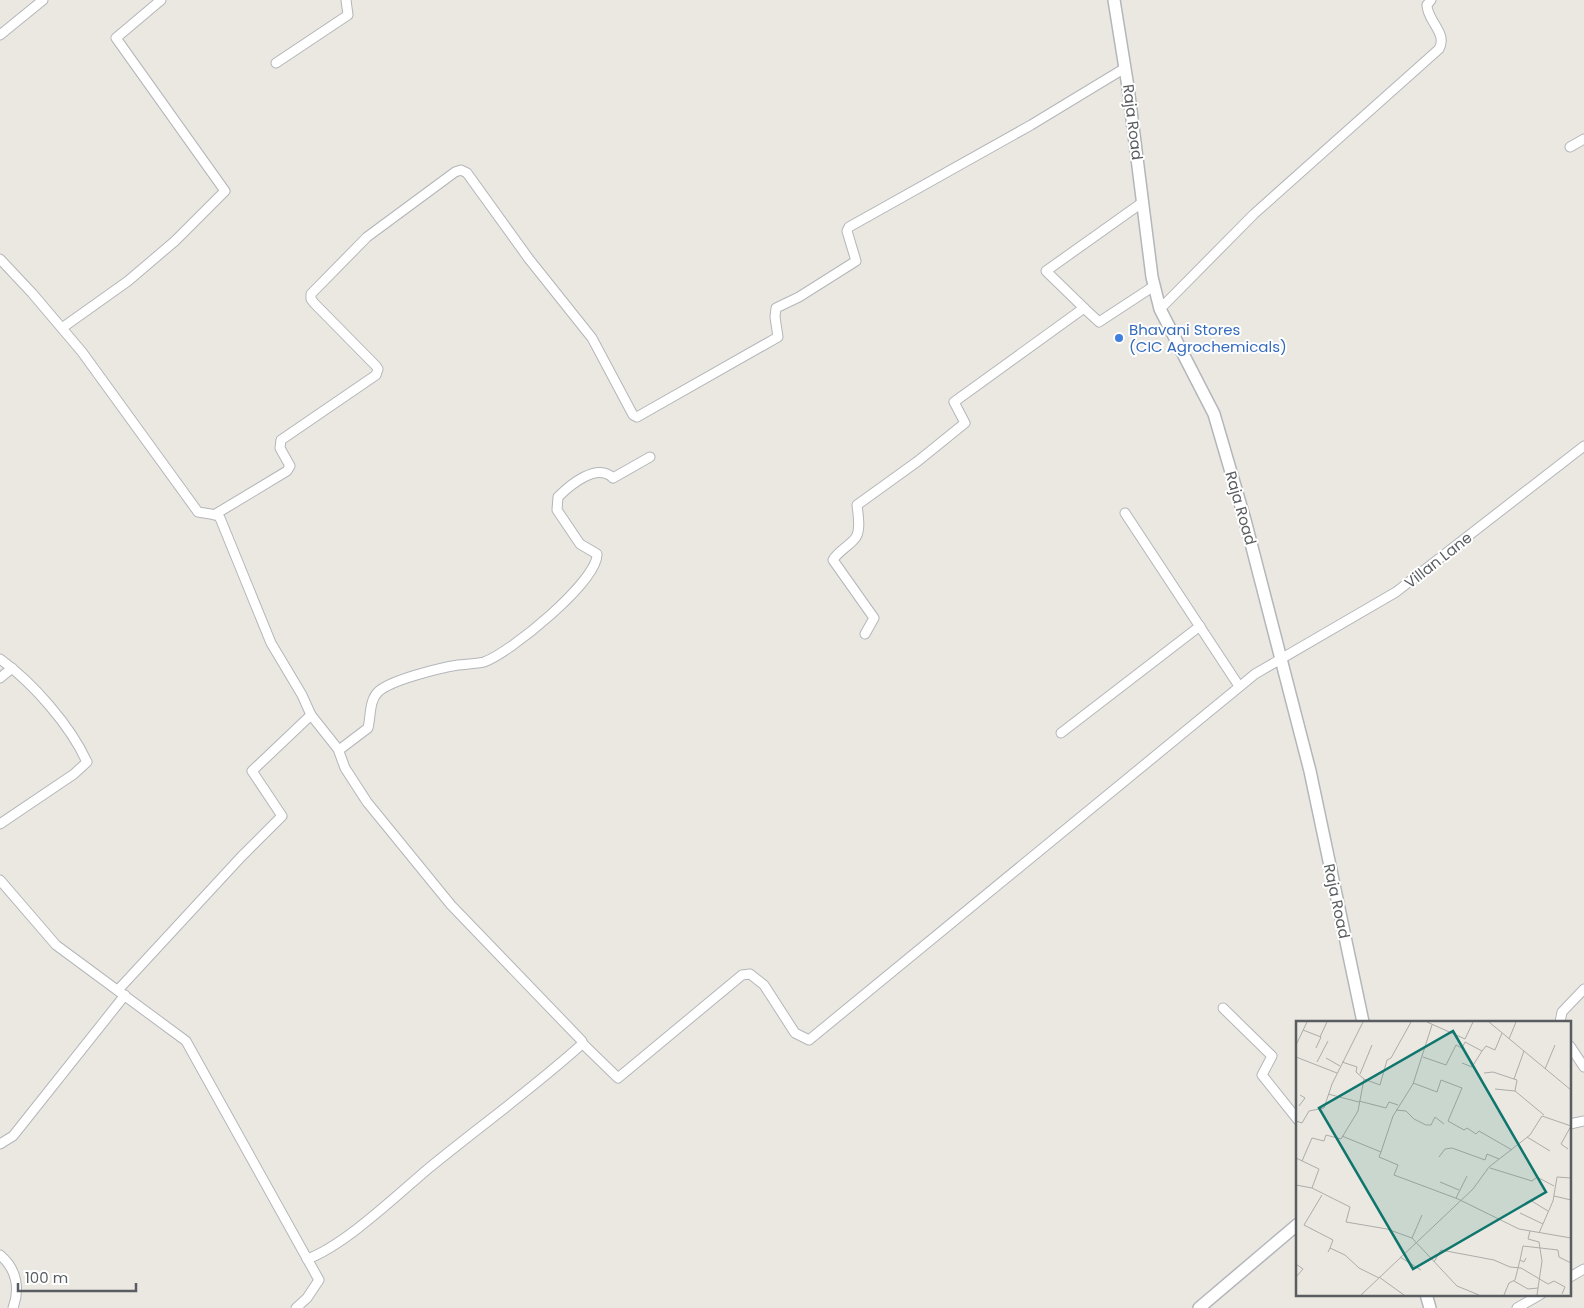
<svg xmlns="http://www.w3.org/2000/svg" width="1584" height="1308" font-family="Poppins,sans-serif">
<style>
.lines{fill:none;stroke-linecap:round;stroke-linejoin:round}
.minor-casing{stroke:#b3b6ba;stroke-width:11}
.tertiary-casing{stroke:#b3b6ba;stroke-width:14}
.minor{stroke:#fff;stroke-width:9}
.tertiary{stroke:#fff;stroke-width:11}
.shop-dot{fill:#3f7fe0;stroke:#fff;stroke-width:2}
.labels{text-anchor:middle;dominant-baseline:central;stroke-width:4;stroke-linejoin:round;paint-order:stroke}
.street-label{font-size:15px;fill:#595c60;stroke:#fff}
.shop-label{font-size:15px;fill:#366cbe;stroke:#fff;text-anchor:start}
.inset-road{fill:none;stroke:#adaca9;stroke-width:1}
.view{fill:#0f766e;fill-opacity:0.15;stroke:#0f766e;stroke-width:2.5}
.inset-edge{fill:none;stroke:#595c60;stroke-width:2.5}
</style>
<rect width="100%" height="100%" fill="#ebe8e1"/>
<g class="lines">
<defs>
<g id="minor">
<polyline points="0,35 43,0"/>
<polyline points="276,63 348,15 346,0"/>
<polyline points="1570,147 1584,139"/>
<path d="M0 259 32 293 82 352 198 512 217 515 220 518 271 643 302 695 311 715 338 749 345 768 367 802 451 905 582 1041 581 1045C532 1089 479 1127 429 1168 397 1195 344 1246 307 1259"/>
<polyline points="1084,308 1099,322 1154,286"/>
<path d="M1160 309 1254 214 1439 49C1448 33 1427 21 1427 5L1431 0"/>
<polyline points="62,328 128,281 175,241 225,191 116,38 161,0"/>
<polyline points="1125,513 1239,686"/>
<polyline points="214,515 287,471 290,466 280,448 281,440 376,375 378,369 376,366 314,303 311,299 311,294 367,237 455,172 461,170 467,173 529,259 592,338 633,415 637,417 778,337 775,317 776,308 799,297 856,261 847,231 849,227 1031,125 1125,68"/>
<path d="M865 634 874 618 833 560C839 550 850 546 856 537 861 529 858 514 857 505L918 461 965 423 954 402 1084 308 1046 271 1143 202"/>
<path d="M0 659C33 683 70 725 87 762L74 774 0 824"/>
<polyline points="0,678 12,668"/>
<polyline points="1061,733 1200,626"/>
<path d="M339 750 368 728C371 716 369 701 378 692 390 680 440 668 458 665 466 664 476 664 484 662 510 653 598 581 597 554L580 544 557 510 558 497C570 485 597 462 613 478L650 457"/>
<polyline points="0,880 56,945 186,1041 319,1280 307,1298 296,1308"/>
<polyline points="118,990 241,857 282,816 252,771 311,715"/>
<polyline points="1223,1008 1272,1056 1262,1075 1298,1120"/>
<polyline points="1560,1022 1562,1012 1584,989"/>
<polyline points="582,1043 618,1078 742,975 750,974 764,985 795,1033 809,1040 1255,674 1396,592 1584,446"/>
<polyline points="1570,1046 1584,1067"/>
<polyline points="1570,1124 1584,1121"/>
<polyline points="0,1144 13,1136 125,995"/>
<path d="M0 1255C17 1269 20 1289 13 1308"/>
<polyline points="1570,1277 1584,1269"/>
<polyline points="1517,1308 1541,1294"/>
</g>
<g id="tertiary">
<polyline points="1114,0 1128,87 1152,277 1160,309 1214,414 1245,520 1310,771 1363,1022"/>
<polyline points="1426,1294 1430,1308"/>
<polyline points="1199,1308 1298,1224"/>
</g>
</defs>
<use href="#minor" class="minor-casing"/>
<use href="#tertiary" class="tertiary-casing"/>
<use href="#minor" class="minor"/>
<use href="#tertiary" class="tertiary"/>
</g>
<circle class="shop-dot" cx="1119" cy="338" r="5"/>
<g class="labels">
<g class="street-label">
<text transform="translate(1133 122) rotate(83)">Raja Road</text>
<text transform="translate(1241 508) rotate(74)">Raja Road</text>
<text transform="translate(1438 560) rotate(-38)">Villan Lane</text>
<text transform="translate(1337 901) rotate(78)">Raja Road</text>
</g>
<g class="shop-label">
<text x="1129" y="329">Bhavani Stores<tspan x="1129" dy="17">(CIC Agrochemicals)</tspan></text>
</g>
</g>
<g transform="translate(1296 1021)">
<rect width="275" height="275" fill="#ebe8e1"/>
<path class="inset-road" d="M131 1 169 18 177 1M193 1 275 69M7 9 25 16 20 27M24 16 31 1M213 18 220 1M0 24 11 1M0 36 41 52M127 36 150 44 160 24 166 27 169 21 186 30 190 25 199 29 206 12M30 37 44 45M21 41 32 20M46 41 61 46 60 51 68 58M166 42 176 46 186 30M249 48 259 24M188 52 197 51 221 59 219 70 248 94M64 53 76 24M218 58 228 30M117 62 141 71 145 59 166 67 152 100 168 109 171 107 180 113 183 110 216 129M199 68 219 70M32 73 63 81M63 80 90 87 93 81 102 84M3 85 9 77 4 74M100 89 110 90 118 98 130 104H135L139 96 148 103M0 100 6 102 13 90 28 87 36 63 67 1M46 115 85 131 97 95 117 63 136 4M231 116 254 130M272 128 265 123 275 105M85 131 83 136 102 144 98 154 162 178 223 208 275 217M143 136 149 128 156 127 189 139 191 133 203 138M0 137 23 148 16 167 54 186 50 201 91 208 116 217 161 265 183 274M6 140 16 117 28 120 30 114 45 118 62 90 68 58 84 64 91 39 95 37 115 1M194 147 236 160 241 156 258 165M144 161 163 169M0 164 16 167M26 174 8 204 37 219 34 227M258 175 275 179M160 177 171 155M234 179 252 190M224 192 247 203M234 210 232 218 243 221 246 240 241 274M243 212 257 180 261 156 275 157M116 217 126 194M32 231 34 227 49 234 63 247 83 257M104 236 125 249M224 239 227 225 262 229 263 236 275 242M138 241 145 229 198 239 214 246 225 247 252 263 258 260 269 266 266 273M0 243 7 248 0 256M83 256 108 274M218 260 232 268 242 267M65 274 177 168 193 146 234 114 246 95 275 105M208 274 213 262 219 259 224 239 228 241 230 237"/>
<path class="view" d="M157 10 250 171 117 248 23 87Z"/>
<rect width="275" height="275" class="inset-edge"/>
</g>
<path d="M18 1283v8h118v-8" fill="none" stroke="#595c60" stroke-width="2.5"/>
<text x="25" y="1283" font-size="15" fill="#595c60" stroke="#ffffff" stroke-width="4" paint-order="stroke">100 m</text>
</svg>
